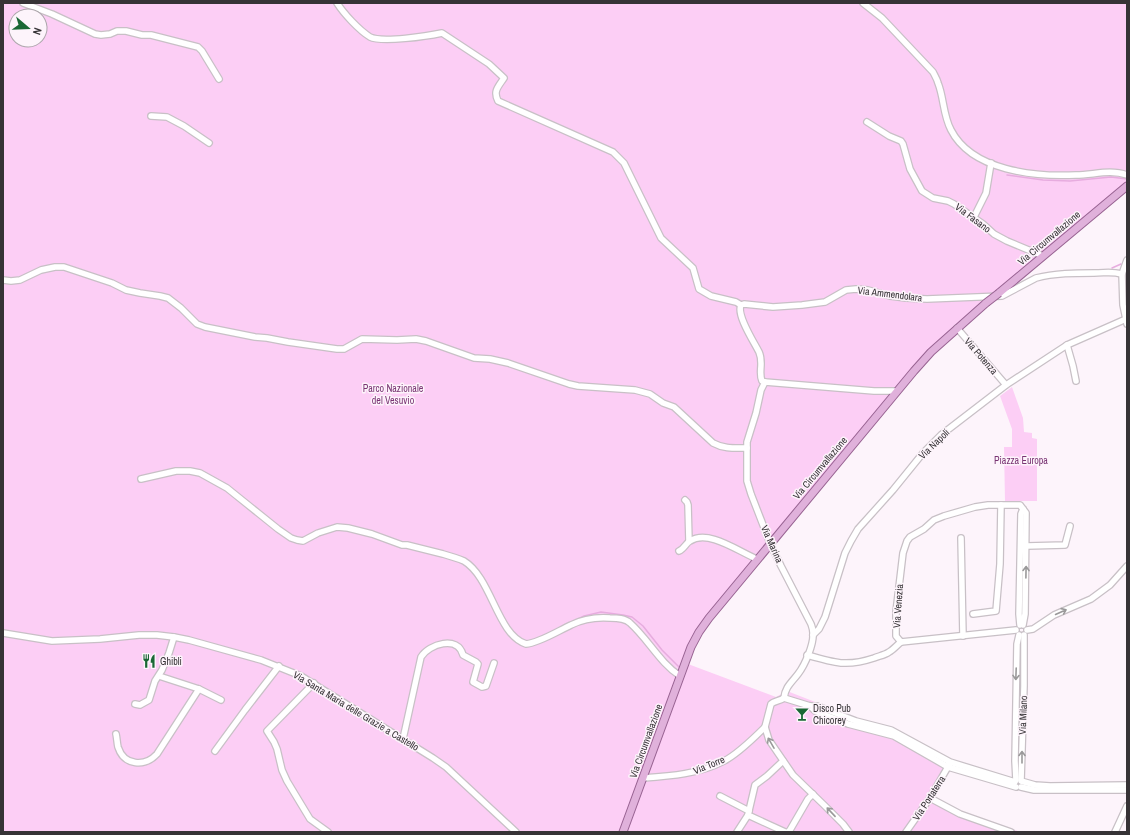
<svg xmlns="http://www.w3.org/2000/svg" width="1130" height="835" font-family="'Archivo Narrow',sans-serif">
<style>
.green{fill:#fccef5;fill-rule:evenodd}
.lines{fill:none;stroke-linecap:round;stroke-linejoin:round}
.stream{stroke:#e7acdf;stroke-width:1.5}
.minor-casing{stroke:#c8c0c6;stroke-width:8}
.major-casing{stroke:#986392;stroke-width:9}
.minor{stroke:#fff;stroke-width:5.5}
.major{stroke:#e0b1db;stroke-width:7}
.major-bridge-casing{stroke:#986392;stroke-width:9;stroke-linecap:butt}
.major-bridge{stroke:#e0b1db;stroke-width:7}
.oneway{stroke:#9a999a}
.labels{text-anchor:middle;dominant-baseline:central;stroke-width:3;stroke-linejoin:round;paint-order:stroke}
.street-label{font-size:10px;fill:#363336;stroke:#fdf4fb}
.park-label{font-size:10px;fill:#793473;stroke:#fdf4fb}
.poi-label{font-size:10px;fill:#363336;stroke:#fdf4fb;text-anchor:start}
</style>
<rect width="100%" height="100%" fill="#fdf4fb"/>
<g class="green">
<path d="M3 3H1127V190L954 333 928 357 701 633 688 664 776 697 787 691 846 714 897 731 950 760 935 798 963 814 1021 832H3ZM16 16H40V40H16Z"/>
<polygon points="1012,387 1023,418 1024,432 1032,433 1032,438 1037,439 1037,501 1005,501 1004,447 1012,447 1012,429 1000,396"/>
</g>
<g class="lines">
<g class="stream">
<polyline points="1007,175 1043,180 1070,181 1111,177 1127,179"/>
<polyline points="1112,268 1121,264"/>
<polyline points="578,619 584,616 601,612 623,615 632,617 643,626 662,650 679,667"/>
</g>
<defs>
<g id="minor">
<polyline points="23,3 52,14 95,34 101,35 110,34 117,31 126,31 142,35 151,35 198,47 202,51 219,79"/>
<path d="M337 3C344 14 359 30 370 37 382 43 428 36 442 33L489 64 504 78C498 87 493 91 498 101L613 152 624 163 661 238 693 268 699 289 711 296 736 302 741 305"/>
<path d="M863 3 882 18 933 72C935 76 937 79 938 83 944 98 943 115 951 130 972 171 1035 177 1076 175 1093 175 1110 169 1127 175"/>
<polyline points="151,116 167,117 184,126 209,143"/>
<polyline points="867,122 889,136 901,141 903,144 910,169 922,191 933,198 948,201 954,204 983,224 994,234 1007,241 1043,256"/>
<polyline points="974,217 986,193 991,163"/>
<polyline points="1127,260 1122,274 1123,305 1127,324"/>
<path d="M3 280 11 281 20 280 41 270 55 267H64L112 283 126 290 140 293 160 296 168 298 181 308 197 324 205 327 255 337 267 338 288 342 337 349H344L362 339 397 340 416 339 426 341 474 358 490 359 508 363 569 384 578 386 635 390 650 394 663 403 674 407 713 443C724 449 734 448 747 448"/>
<polyline points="957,328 1006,385"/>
<polyline points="1067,345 1073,366 1076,381"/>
<path d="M765 382 761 390 756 413 747 442V481L751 494 770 543 781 566 811 624C812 627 813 629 813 633 814 644 805 665 798 674 792 682 785 687 784 698"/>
<path d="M897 391H874L765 382 762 381C758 372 764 363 759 352 754 342 736 315 741 305L744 304 773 307 802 305 825 302 846 290 856 289 868 290 890 296 906 298 927 299 1002 296 1036 278C1055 273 1075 273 1094 273 1106 273 1110 271 1122 274"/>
<path d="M141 479 176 471H190L200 473 227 488 278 529 291 538 297 540 303 541 318 533 337 527 348 528 372 534 402 545H407C419 548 431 551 443 554 450 556 457 558 464 561 492 578 497 635 526 644 539 643 558 631 571 625 583 619 596 617 610 618 617 618 625 618 630 623 648 639 660 663 680 676"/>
<polyline points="685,500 687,502 688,505 689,541"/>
<polyline points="961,538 963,636"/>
<polyline points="1027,546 1065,545 1070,526"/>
<path d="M679 551C684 549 686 543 690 541 709 529 739 552 757 559"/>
<polyline points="973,614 996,611 1000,564 1001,505"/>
<polyline points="1020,625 1019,614 1021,514 1023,509"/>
<polyline points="1016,630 901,642 896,636 896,612 903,553 907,541 910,537 924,529 934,520 944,516 975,507 988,505 1020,505 1026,513 1025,614 1023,625"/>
<polyline points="1027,630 1033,629 1054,615 1091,599 1110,585 1127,566"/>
<polyline points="3,633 52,641 100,639 139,635 157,635 174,637 189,640 261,660 301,676 433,758 446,767 516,832"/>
<polyline points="813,635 819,629 825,617 845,553 851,541 858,529 893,490 923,453 941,435 1006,385 1067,345 1126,319"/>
<polyline points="1024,635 1024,686 1021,781 1035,785 1050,786 1127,785"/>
<path d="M807 655C834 663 847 667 874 658 879 656 885 655 889 652 893 650 897 645 901 642"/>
<polyline points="159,676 199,689 221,700"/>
<polyline points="314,683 267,731 274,742 277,749 282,770 287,781 310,819 328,832"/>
<polyline points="784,698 810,706 817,706 856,721 891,730 950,762 1015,782"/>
<path d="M784 698C780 701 774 701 771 704L765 727 769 740 793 775 824 805 843 824 849 832"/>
<polyline points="135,704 140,705 149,700 155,681 162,670 169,653 174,637"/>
<polyline points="810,706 815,711 848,724 894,736 948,767 1016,787"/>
<path d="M116 734C117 738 117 743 118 747 124 766 145 767 157 754L199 689"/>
<path d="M403 739 421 657C429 644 458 635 463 655L476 662 478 664 473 682 482 687 486 686 494 663"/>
<polyline points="215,751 245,710 279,666"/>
<path d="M643 778C671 776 699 774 724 761 738 754 754 738 765 727"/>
<polyline points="1016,780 1015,761 1017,644 1019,635"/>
<polyline points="1021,787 1034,790 1127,790"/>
<polyline points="720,796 749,811"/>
<polyline points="930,798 960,814 1011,832"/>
<polyline points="748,815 785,832"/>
<polyline points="737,832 748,815 755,785 767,776 783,761"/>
<polyline points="788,832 790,830 808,799 813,794"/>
<polyline points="906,832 930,798 949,765"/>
<polyline points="1115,832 1127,806"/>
</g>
<g id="major">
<polyline points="999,293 1127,186"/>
<polyline points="623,832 691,647 699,632 709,618 914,371 931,352 986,303"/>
</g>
</defs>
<use href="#minor" class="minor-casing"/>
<use href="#major" class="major-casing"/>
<use href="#minor" class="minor"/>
<use href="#major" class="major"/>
<defs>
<polyline id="major-bridge" points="986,303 999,293"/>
</defs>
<use href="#major-bridge" class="major-bridge-casing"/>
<use href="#major-bridge" class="major-bridge"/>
</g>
<defs><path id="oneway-shaft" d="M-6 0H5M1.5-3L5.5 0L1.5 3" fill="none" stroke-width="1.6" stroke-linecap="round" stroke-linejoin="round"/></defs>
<g class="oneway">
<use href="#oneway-shaft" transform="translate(1026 572) rotate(-89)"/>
<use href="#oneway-shaft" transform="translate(1061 612) rotate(-24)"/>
<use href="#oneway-shaft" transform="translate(1016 674) rotate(92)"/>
<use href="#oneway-shaft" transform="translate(771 743) rotate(-120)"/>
<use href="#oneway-shaft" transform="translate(1022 757) rotate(-90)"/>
<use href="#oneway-shaft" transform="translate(831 812) rotate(-133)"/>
</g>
<defs>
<symbol id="restaurant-bare" viewBox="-9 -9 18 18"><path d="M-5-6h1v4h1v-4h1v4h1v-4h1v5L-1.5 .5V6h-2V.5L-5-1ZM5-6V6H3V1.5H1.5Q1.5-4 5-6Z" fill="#1a6735" stroke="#fdf4fb" stroke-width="2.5" paint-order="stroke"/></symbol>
<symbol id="bar-bare" viewBox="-9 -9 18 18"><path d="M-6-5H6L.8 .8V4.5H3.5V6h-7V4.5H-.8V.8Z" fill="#1a6735" stroke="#fdf4fb" stroke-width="2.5" paint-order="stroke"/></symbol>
</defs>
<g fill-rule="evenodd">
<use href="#restaurant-bare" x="139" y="651" width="20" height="20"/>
<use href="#bar-bare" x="792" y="704" width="20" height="20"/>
</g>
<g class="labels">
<g class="street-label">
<text transform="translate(973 218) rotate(37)">Via Fasano</text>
<text transform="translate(1049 238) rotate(-40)">Via Circumvallazione</text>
<text transform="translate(890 294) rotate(7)">Via Ammendolara</text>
<text transform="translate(981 356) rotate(49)">Via Potenza</text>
<text transform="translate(934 444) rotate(-44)">Via Napoli</text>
<text transform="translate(820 468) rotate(-50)">Via Circumvallazione</text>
<text transform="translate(772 544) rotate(66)">Via Marina</text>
<text transform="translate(898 606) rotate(-86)">Via Venezia</text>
<text transform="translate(356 711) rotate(31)">Via Santa Maria delle Grazie a Castello</text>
<text transform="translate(1023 715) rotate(-88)">Via Milano</text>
<text transform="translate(646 741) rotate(-70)">Via Circumvallazione</text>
<text transform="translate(709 765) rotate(-22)">Via Torre</text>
<text transform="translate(929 798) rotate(-57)">Via Portaterra</text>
</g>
<g class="park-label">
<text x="393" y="388">Parco Nazionale<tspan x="393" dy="12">del Vesuvio</tspan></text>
<text x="1021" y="460">Piazza Europa</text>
</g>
<g class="poi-label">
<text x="160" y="661">Ghibli</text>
<text x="813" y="708">Disco Pub<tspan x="813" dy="12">Chicorey</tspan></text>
</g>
</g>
<rect width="1130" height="835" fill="none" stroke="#363336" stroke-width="8"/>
<g transform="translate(28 28) rotate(109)"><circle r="19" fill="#fdf4fb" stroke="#ada7ac"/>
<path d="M0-3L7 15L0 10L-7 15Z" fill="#1a6735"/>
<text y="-6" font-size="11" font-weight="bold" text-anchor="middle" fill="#363336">N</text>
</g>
</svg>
